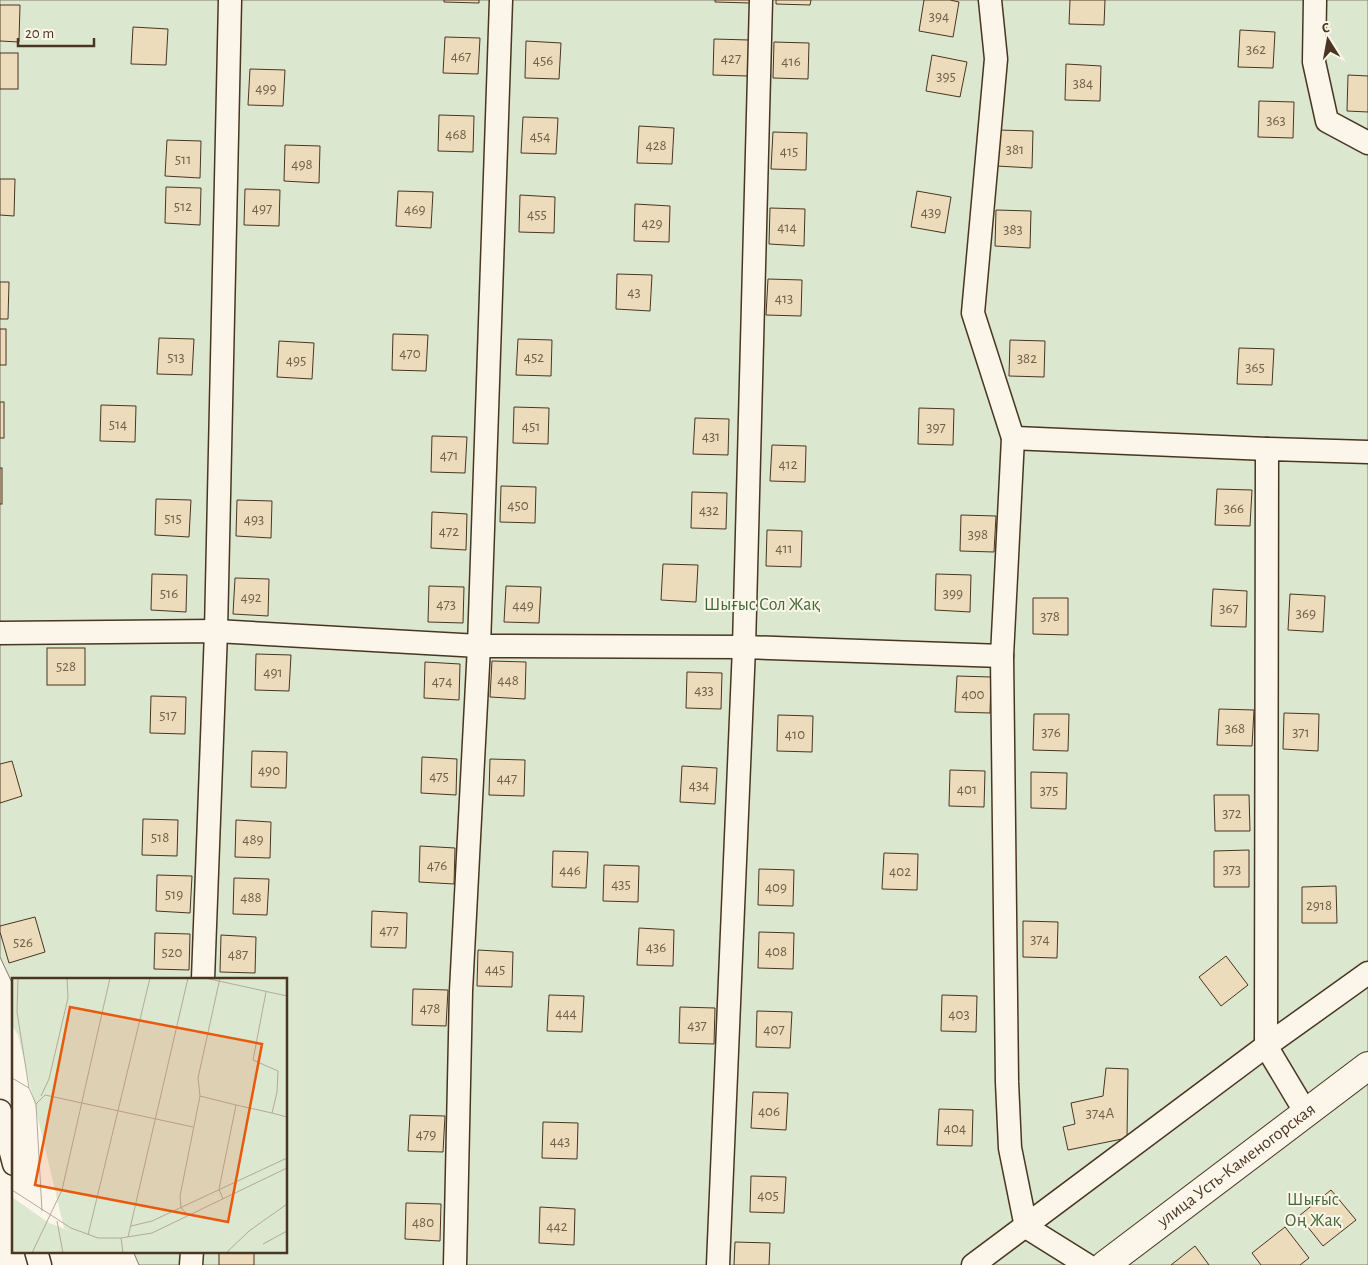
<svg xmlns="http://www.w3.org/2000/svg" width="1368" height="1265" font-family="'Alegreya Sans',sans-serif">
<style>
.green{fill:#dce7d0;stroke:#887966}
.building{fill:#ecdcbc;stroke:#4a3520}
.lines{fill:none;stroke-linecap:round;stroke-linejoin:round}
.minor-casing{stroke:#4a3520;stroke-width:25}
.tertiary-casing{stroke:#4a3520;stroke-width:30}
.minor{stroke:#fbf6e9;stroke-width:22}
.tertiary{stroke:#fbf6e9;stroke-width:28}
.labels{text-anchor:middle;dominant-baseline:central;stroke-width:4;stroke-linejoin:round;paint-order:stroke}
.number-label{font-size:15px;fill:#725f47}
.park-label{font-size:18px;fill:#436837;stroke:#fbf6e9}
.street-label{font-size:18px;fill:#4a3520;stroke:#fbf6e9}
.inset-road{fill:none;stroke:#b4a999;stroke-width:1}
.view{fill:#e8590c;fill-opacity:0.15;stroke:#e8590c;stroke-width:2.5}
.inset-edge{fill:none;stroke:#4a3520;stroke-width:2.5}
</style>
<rect width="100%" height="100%" fill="#fbf6e9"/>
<polygon class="green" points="0,0 1368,0 1368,1265 139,1265 133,1251 286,1251 286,979 14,979 14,987 0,957"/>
<g class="building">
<polygon points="444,0 479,0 479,3 444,2"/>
<polygon points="715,0 750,0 750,3 715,2"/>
<polygon points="776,0 811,0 810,5 776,4"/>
<polygon points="924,0 950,0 959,2 953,37 919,31"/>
<polygon points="1070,0 1105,0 1104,25 1069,24"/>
<polygon points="0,5 20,5 19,42 0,41"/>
<polygon points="133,27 168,29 166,65 131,64"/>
<polygon points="1240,30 1275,32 1273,68 1238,67"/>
<polygon points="445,37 480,38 478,74 443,73"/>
<polygon points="714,39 749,40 748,76 713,75"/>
<polygon points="526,41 561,43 559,79 525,78"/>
<polygon points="774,42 809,43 808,79 773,78"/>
<rect x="0" y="53" width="18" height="36"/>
<polygon points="932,55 967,62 960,97 926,91"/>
<polygon points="1066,64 1101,66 1100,101 1065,100"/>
<polygon points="250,69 285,70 283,106 248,105"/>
<polygon points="1348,75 1368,76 1368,112 1347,111"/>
<polygon points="1259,101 1294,102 1293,138 1258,137"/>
<polygon points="439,115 474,116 473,152 438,151"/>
<polygon points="523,117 558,118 556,154 521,153"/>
<polygon points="639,126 674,128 672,164 637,163"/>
<polygon points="998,130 1033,131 1032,168 997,166"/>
<polygon points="773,132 807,133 806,170 771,169"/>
<polygon points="167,140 201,141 200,178 165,176"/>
<polygon points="285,145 320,146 319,183 284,181"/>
<polygon points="0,179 15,179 14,216 0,215"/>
<polygon points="166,187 201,188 200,225 165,223"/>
<polygon points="245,189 280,190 279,226 244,225"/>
<polygon points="398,191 433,192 431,228 396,226"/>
<polygon points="917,191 951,197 945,233 911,227"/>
<polygon points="520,195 555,197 554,233 519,232"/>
<polygon points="635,204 670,206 669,242 634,241"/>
<polygon points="770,208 805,209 804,246 769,244"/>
<polygon points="996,210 1031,211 1030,248 995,246"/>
<polygon points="617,274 652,275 650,311 616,309"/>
<polygon points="768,279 802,280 801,316 766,315"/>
<polygon points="0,282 9,282 8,319 0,319"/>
<rect x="0" y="329" width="6" height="36"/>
<polygon points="393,334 428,335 426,371 392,370"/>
<polygon points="159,338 194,339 192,375 157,374"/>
<polygon points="518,339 552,340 551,376 516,375"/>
<polygon points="1010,340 1045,341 1044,377 1009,376"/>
<polygon points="279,341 314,343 312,379 277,377"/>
<polygon points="1239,348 1274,349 1272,385 1237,384"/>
<rect x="0" y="402" width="4" height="36"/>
<polygon points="101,405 136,406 135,442 100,441"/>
<polygon points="514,407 549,408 548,444 513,443"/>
<polygon points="919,408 954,409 953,445 918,444"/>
<polygon points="695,418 729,419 728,455 693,454"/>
<polygon points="432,436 467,437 465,473 431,472"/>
<polygon points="772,445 806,446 805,482 770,481"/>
<rect x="0" y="468" width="2" height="36"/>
<polygon points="501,486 536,487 535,523 500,522"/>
<polygon points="1217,489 1252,490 1250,526 1215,525"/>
<polygon points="692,492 727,493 726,529 691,528"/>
<polygon points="156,499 191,500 189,537 155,535"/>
<polygon points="237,500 272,501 271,538 236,536"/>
<polygon points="432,512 467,514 466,550 431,548"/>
<polygon points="961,515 996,516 994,552 960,551"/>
<polygon points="767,530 802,531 801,567 766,566"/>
<polygon points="663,564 698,565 696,602 661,600"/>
<polygon points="152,574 187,575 186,612 151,610"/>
<polygon points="936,574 971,575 970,612 935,610"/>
<polygon points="235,578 269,579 268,616 233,614"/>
<polygon points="429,586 464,587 463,623 428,622"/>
<polygon points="506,586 541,587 539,623 504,622"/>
<polygon points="1213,589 1247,591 1246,627 1211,626"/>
<polygon points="1290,594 1325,596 1323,632 1288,630"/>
<polygon points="1033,598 1068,598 1068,635 1033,634"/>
<rect x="47" y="648" width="38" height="37"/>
<polygon points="256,654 291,655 289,691 255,690"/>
<polygon points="492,661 526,662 525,699 490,697"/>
<polygon points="425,662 460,664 459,700 424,698"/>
<polygon points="687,672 722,673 721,709 686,708"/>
<polygon points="957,676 991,677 990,713 955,712"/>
<polygon points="151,696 186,697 185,734 150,733"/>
<polygon points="1219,709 1254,710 1252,746 1217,745"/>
<polygon points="1284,713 1319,714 1318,751 1283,749"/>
<polygon points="1034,714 1069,714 1068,751 1033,750"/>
<polygon points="778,715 813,716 812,752 777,751"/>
<polygon points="252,751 287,752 286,788 251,787"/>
<polygon points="422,757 457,759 456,795 421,793"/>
<polygon points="490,759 525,760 524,796 489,795"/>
<polygon points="12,761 22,796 0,803 0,764"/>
<polygon points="682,766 717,768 715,804 680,802"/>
<polygon points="950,770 985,771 984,807 949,806"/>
<polygon points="1031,772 1067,773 1066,809 1031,808"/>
<polygon points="1214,795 1249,795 1250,831 1215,831"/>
<polygon points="143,819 178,820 177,856 142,855"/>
<polygon points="236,820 271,822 270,858 235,857"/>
<polygon points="420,846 455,848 454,884 419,882"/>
<polygon points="1249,850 1249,887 1214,887 1214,851"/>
<polygon points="553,851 588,852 586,888 552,887"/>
<polygon points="884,853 918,854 917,890 882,889"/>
<polygon points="604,865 639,866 638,902 603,901"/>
<polygon points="759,869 794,870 793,906 758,905"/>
<polygon points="157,875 192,876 190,913 156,911"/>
<polygon points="234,878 269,879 267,915 233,914"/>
<polygon points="1336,886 1337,923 1302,923 1302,887"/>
<polygon points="372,911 407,913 406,948 371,947"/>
<polygon points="35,917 45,952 9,963 0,932 0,926"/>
<polygon points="1023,921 1058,922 1057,958 1023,957"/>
<polygon points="639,928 674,930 673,966 637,965"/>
<polygon points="759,932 794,933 793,969 758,968"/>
<polygon points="155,933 190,934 189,970 154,969"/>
<polygon points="221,935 256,937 255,973 220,972"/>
<polygon points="478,950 513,952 512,987 477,986"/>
<polygon points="1226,956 1248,985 1221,1006 1199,977"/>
<polygon points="413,989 448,990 446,1026 412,1025"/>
<polygon points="549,995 584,996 582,1032 547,1031"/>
<polygon points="942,995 977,996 976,1032 941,1031"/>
<polygon points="680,1007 715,1008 714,1044 679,1043"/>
<polygon points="757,1011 792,1012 790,1048 756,1047"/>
<polygon points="1106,1068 1128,1069 1127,1138 1068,1150 1063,1127 1075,1124 1071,1103 1103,1096"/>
<polygon points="753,1092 788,1093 786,1130 751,1128"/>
<polygon points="939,1109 973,1110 972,1146 937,1145"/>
<polygon points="410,1115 445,1116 443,1152 408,1151"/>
<polygon points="543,1122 578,1123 577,1159 542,1158"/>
<polygon points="751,1176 786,1177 784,1213 750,1212"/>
<polygon points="1331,1190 1356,1220 1323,1246 1299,1216"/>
<polygon points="406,1203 441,1204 440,1241 405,1239"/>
<polygon points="540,1207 575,1209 574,1245 539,1243"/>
<polygon points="1285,1227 1309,1258 1300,1265 1261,1265 1252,1253"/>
<polygon points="735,1242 770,1243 769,1265 734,1265"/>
<polygon points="1195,1246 1209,1265 1171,1265"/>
<rect x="219" y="1251" width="35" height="14"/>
</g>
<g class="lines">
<defs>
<g id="minor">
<polyline points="990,0 996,59 973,313 1013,438 1002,656 1007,1082 1010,1148 1026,1227 1087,1265"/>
<polyline points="1315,0 1314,62 1327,121 1368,143"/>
<polyline points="1013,438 1267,449"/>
<polyline points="0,633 216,631 479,646 744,647 1002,656"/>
<polyline points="203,979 216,631 230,0"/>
<polyline points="0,1111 14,1164"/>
<polyline points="1306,1113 1266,1046 1267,449 1368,452"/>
<polyline points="36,1251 40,1265"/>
<polyline points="191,1265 192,1251"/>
<polyline points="455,1265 461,991 479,646 501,0"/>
<polyline points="718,1265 744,647 761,0"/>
<polyline points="973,1265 1266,1046 1368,973"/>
</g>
<g id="tertiary">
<path id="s1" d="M1105 1265 1368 1066"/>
</g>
</defs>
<use href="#minor" class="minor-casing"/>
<use href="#tertiary" class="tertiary-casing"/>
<use href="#minor" class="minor"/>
<use href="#tertiary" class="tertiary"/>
</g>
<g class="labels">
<g class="number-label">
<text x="939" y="16">394</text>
<text x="1256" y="49">362</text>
<text x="461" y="56">467</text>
<text x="731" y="58">427</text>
<text x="543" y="60">456</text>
<text x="791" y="61">416</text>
<text x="946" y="76">395</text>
<text x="1083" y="83">384</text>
<text x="266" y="88">499</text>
<text x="1276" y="120">363</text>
<text x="456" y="134">468</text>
<text x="540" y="136">454</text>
<text x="656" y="145">428</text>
<text x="1015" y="149">381</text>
<text x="789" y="151">415</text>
<text x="183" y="159">511</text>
<text x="302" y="164">498</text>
<text x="183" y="206">512</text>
<text x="262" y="208">497</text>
<text x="415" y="209">469</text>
<text x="931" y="212">439</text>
<text x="537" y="214">455</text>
<text x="652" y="223">429</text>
<text x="787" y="227">414</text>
<text x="1013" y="229">383</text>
<text x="634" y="292">43</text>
<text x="784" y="298">413</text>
<text x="410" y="353">470</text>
<text x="176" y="357">513</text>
<text x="534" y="357">452</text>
<text x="1027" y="358">382</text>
<text x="296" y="360">495</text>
<text x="1255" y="367">365</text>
<text x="118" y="424">514</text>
<text x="531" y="426">451</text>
<text x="936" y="427">397</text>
<text x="711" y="436">431</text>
<text x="449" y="455">471</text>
<text x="788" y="464">412</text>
<text x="518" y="505">450</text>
<text x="1234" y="508">366</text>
<text x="709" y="510">432</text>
<text x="173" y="518">515</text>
<text x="254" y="519">493</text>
<text x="449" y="531">472</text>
<text x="978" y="534">398</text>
<text x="784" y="548">411</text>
<text x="169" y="593">516</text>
<text x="953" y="593">399</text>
<text x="251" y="597">492</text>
<text x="446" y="604">473</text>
<text x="523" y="605">449</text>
<text x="1229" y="608">367</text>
<text x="1306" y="613">369</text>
<text x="1050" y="616">378</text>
<text x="66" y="666">528</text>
<text x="273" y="672">491</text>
<text x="508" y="680">448</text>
<text x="442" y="681">474</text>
<text x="704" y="690">433</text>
<text x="973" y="694">400</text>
<text x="168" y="715">517</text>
<text x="1235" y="728">368</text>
<text x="1051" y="732">376</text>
<text x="1301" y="732">371</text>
<text x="795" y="734">410</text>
<text x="269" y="770">490</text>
<text x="439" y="776">475</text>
<text x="507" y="778">447</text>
<text x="699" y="785">434</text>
<text x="967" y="789">401</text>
<text x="1049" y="790">375</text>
<text x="1232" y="813">372</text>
<text x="160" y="837">518</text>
<text x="253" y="839">489</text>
<text x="437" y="865">476</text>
<text x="1232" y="869">373</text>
<text x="570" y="870">446</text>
<text x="900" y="871">402</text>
<text x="621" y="884">435</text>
<text x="776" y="887">409</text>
<text x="174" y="894">519</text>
<text x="251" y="897">488</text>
<text x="1319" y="905">2918</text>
<text x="389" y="930">477</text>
<text x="1040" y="939">374</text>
<text x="23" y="942">526</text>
<text x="656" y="947">436</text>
<text x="776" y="951">408</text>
<text x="172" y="952">520</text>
<text x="238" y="954">487</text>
<text x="495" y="969">445</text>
<text x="430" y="1008">478</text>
<text x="566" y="1013">444</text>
<text x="959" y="1014">403</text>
<text x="697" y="1025">437</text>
<text x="774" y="1029">407</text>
<text x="769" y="1111">406</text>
<text x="1100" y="1113">374А</text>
<text x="955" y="1128">404</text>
<text x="426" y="1134">479</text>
<text x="560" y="1141">443</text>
<text x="768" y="1195">405</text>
<text x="423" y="1222">480</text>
<text x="557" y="1226">442</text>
</g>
<g class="park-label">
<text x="762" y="605">Шығыс Сол Жақ</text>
<text x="1313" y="1200">Шығыс<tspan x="1313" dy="21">Оң Жақ</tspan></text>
</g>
<g class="street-label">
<text stroke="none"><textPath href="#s1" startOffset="165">улица Усть-Каменогорская</textPath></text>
</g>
</g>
<g transform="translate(12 978)">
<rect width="275" height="275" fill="#fbf6e9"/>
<path d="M0 0H275V275H0V219L37 245 61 254 52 250 6 57 0 48Z" fill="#dce7d0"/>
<path class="inset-road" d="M6 0 5 34 17 110 24 126 30 233M193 0 275 18M0 100 17 110M29 118 37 101 56 20 55 0M188 118 224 127M24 126 33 117 181 149M260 135 275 139M0 212 59 250 86 260H109L140 255 275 190M211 221 207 211 224 127 260 135 265 114 266 93 241 82 254 14M177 238 169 230 168 218 188 118 186 100 208 0M45 243 51 275M119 248 140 243 275 180M76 257 138 0M116 259 176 0M109 260 111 275M251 266 275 253M20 275 50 212 98 0M214 275 237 253 275 226"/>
<path class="view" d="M58 29 250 66 216 244 23 207Z"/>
<rect width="275" height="275" class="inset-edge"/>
</g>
<g transform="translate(1328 40) rotate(349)" stroke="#fbf6e9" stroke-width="4" paint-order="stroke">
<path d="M0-4L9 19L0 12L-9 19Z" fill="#4a3520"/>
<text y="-8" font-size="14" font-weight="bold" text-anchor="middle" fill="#4a3520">С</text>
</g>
<path d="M18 38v8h76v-8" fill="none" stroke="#4a3520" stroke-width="2.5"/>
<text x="25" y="38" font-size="15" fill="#4a3520" stroke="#fbf6e9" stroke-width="4" paint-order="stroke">20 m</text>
</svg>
